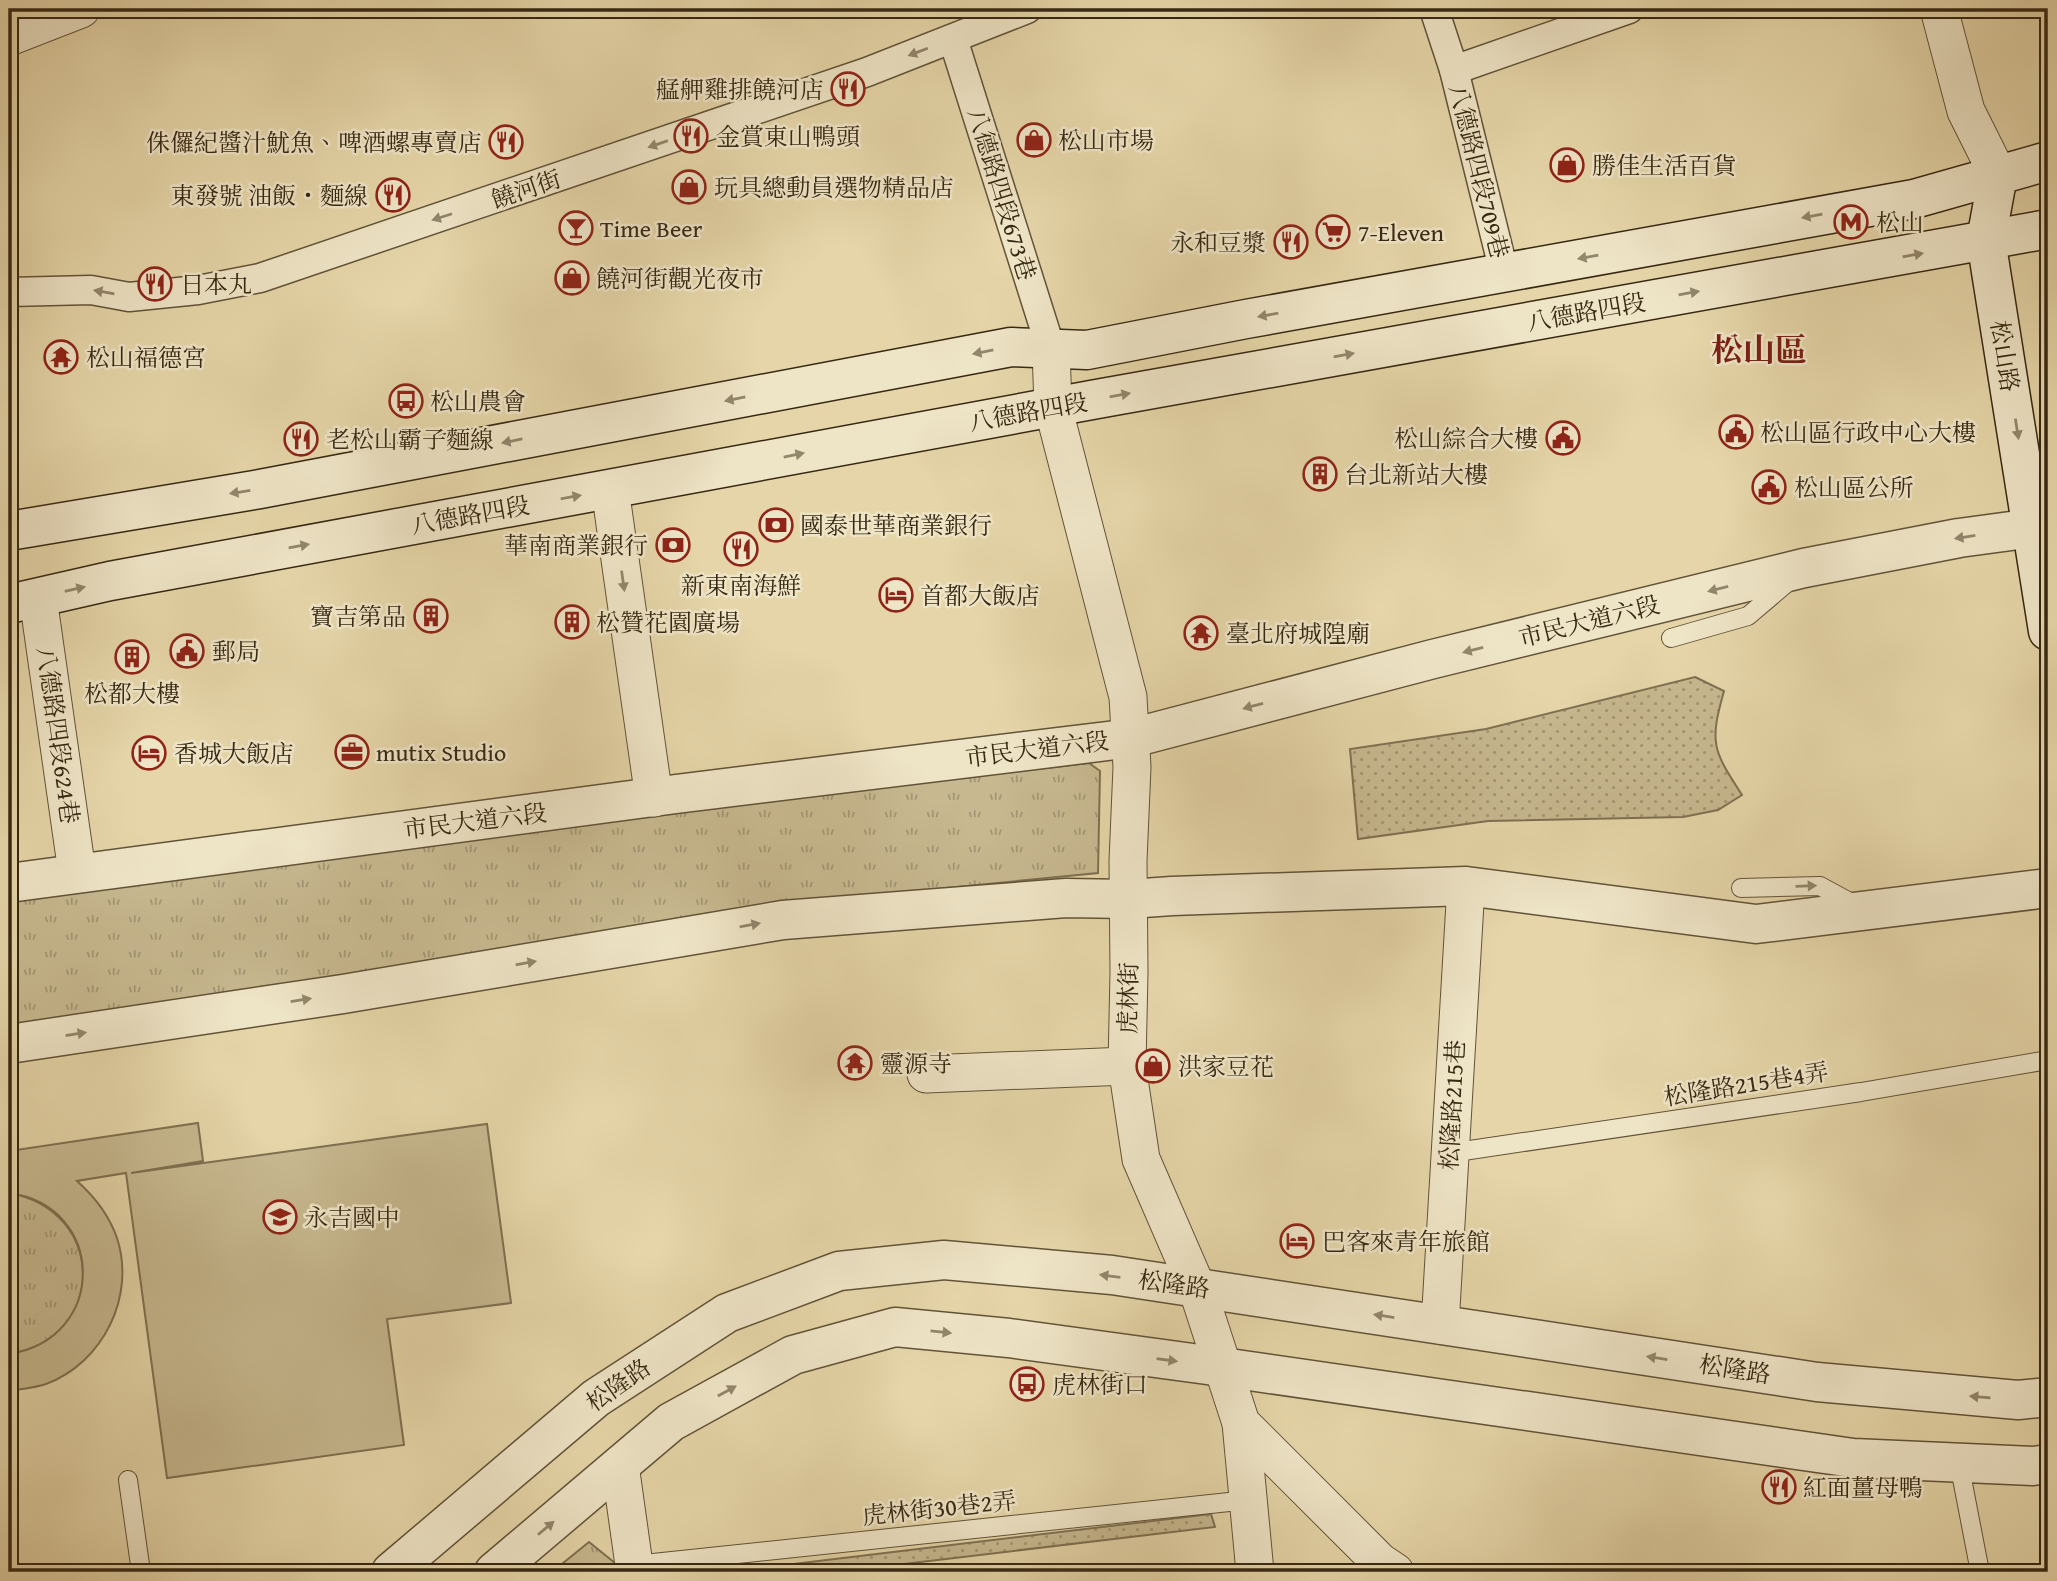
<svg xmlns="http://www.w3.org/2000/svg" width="2057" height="1581" font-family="'Gentium Book Plus','Noto Serif TC',serif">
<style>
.grass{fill:url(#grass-tufts);stroke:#7f7051;stroke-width:2}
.garden{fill:url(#garden-dots);stroke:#7f7051;stroke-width:2}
.pitch{fill:#c7b88f;stroke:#7f7051;stroke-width:2}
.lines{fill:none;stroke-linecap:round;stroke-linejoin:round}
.service-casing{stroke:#625338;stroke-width:20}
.pedestrian-casing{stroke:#625338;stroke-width:31}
.minor-casing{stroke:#625338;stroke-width:39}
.tertiary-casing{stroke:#625338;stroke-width:41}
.secondary-casing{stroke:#372813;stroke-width:41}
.service{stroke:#eee4c6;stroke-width:18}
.pedestrian{stroke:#eee4c6;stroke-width:28}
.minor{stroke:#eee4c6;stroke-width:37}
.tertiary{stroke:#eee4c6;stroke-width:38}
.secondary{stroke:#eee4c6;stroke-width:38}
.oneway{fill:#92866c}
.labels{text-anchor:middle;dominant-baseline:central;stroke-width:5;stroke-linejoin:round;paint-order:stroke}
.poi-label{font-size:24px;fill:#372813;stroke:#eee4c6;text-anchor:start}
.street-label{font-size:24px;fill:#372813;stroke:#eee4c6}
.district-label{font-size:32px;font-weight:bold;fill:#7a1f14;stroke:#eee4c6}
</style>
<defs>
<pattern id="grass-tufts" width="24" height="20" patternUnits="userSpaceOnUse" patternTransform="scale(1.75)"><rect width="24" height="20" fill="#c7b88f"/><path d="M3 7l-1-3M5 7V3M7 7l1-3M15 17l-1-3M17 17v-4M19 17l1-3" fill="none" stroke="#a29674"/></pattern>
<pattern id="garden-dots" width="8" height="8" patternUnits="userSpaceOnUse" patternTransform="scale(1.75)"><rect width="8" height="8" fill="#c7b88f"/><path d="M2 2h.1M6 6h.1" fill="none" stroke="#a29674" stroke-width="1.8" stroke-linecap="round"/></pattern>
</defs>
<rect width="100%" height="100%" fill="#e5d5a8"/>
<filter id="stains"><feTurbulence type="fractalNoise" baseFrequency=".00286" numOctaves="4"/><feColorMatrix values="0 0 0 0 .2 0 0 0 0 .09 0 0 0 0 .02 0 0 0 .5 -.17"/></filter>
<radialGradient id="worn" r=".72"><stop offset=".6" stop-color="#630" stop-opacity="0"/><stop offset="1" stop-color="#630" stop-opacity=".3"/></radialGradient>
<g class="grass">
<polygon points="1089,763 1100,771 1098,873 875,895 9,1031 9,899 404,843"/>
<path d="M9 1193C107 1210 108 1339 9 1354Z"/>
<polygon points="589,1542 615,1563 616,1572 552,1572"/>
</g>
<g class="garden">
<path d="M1695 677 1724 691C1709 744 1713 750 1742 795L1718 810 1683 817 1488 821 1358 839 1350 749 1486 729Z"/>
<polygon points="1211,1514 1215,1527 836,1572 726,1572"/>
</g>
<path class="pitch" d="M198 1123 203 1161 131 1173 487 1124 511 1303 387 1319 404 1445 167 1478 126 1173 77 1181C95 1197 109 1215 117 1238 136 1296 103 1363 46 1384 34 1388 21 1389 9 1391V1354C108 1339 107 1206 9 1193V1151Z"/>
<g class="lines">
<defs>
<g id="service">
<polyline points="1671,638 1748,616 1788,582"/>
<polyline points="1741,888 1820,886 1855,905"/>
<polyline points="1450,1153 1861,1092 2048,1060"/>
<polyline points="1959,1463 1980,1572"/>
<polyline points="128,1480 141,1572"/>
<polyline points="634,1565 1248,1500"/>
</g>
<g id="pedestrian">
<polyline points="1434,9 1454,70 1504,272"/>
<polyline points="953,39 1051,349"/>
<polyline points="1454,70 1629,9"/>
<polyline points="9,292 91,290 129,297 198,290 260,278 867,72 1027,9"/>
</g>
<g id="minor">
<polyline points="1939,9 1966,111 1998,175"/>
<polyline points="9,37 81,9"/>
<polyline points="1051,349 1053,407 1128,697 1132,767 1128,861 1129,972 1127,1066 1141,1159 1197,1288 1241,1423 1380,1562 1395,1572"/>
<polyline points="610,489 654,798"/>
<polyline points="38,598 77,872"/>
<polyline points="926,1074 1127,1066"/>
<polyline points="1440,1325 1466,886"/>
<polyline points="1241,1423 1255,1572"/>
<polyline points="620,1465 635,1572"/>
</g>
<g id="tertiary">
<polyline points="9,883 676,794 1132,738 1433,659 1804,568 1959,538 2048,526"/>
<polyline points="9,1044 343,994 783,920 1066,898 1129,899 1172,896 1466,886 1756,924 2048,888"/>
<polyline points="391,1572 596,1398 727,1313 839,1271 944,1260 1112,1275 1817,1382 2018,1400 2048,1397"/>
<polyline points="494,1572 671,1422 793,1355 895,1327 1009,1338 1222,1367 1853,1458 2033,1466 2048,1464"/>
</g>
<g id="secondary">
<polyline points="1998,175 1986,240 2048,631"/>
<polyline points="9,531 260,489 1011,347 1087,350 1246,319 1914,199 2048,161"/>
<polyline points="9,604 110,581 1097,399 2048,229"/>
</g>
</defs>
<use href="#service" class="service-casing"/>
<use href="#pedestrian" class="pedestrian-casing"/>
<use href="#minor" class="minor-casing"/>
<use href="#tertiary" class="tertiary-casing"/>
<use href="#secondary" class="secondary-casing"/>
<use href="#service" class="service"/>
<use href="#pedestrian" class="pedestrian"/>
<use href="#minor" class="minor"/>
<use href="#tertiary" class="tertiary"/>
<use href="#secondary" class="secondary"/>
</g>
<defs><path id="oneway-solid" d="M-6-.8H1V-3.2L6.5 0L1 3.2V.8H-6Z" transform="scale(1.75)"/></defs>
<g class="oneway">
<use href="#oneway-solid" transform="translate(918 52) rotate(159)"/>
<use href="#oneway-solid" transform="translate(658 144) rotate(161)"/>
<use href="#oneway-solid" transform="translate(1812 216) rotate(170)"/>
<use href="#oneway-solid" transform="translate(442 217) rotate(162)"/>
<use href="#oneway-solid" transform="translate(1913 255) rotate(-10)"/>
<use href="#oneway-solid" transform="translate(1588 257) rotate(170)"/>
<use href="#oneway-solid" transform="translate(104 292) rotate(-170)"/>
<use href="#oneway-solid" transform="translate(1689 293) rotate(-10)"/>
<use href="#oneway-solid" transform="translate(1268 315) rotate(170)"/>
<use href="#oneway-solid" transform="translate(983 352) rotate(169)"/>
<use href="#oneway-solid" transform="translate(1344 355) rotate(-10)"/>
<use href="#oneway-solid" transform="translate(1120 395) rotate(-10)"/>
<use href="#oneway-solid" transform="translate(735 399) rotate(169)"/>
<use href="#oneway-solid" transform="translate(2017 429) rotate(81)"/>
<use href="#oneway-solid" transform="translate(512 441) rotate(169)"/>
<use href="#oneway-solid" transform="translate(794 455) rotate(-11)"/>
<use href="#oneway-solid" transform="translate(240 492) rotate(171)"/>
<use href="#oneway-solid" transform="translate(571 497) rotate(-10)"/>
<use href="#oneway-solid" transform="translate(1965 537) rotate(171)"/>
<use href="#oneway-solid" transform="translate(299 546) rotate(-10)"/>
<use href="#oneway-solid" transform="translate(623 581) rotate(82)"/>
<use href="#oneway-solid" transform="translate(75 589) rotate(-13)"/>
<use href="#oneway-solid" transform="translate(1718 589) rotate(166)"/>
<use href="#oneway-solid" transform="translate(1473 650) rotate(166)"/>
<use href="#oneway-solid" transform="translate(1253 706) rotate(165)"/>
<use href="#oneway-solid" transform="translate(1806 886) rotate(-2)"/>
<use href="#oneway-solid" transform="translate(750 925) rotate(-10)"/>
<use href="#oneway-solid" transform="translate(526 963) rotate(-10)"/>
<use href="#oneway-solid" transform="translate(301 1000) rotate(-9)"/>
<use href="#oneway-solid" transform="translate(76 1034) rotate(-9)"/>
<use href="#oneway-solid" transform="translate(1110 1276) rotate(-173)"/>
<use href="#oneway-solid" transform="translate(1384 1316) rotate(-171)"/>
<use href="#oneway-solid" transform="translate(941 1332) rotate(6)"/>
<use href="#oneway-solid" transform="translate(1657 1358) rotate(-171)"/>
<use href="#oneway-solid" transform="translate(1167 1360) rotate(8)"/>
<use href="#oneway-solid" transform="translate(727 1391) rotate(-29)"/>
<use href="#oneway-solid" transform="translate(1980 1397) rotate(-175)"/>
<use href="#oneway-solid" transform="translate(546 1528) rotate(-40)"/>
</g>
<defs>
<symbol id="restaurant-ring" viewBox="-11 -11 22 22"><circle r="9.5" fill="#eee4c6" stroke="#8f2418" stroke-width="1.5"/><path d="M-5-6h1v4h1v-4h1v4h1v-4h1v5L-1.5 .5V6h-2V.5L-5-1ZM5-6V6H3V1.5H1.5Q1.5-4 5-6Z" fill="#8f2418"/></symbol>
<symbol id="shop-ring" viewBox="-11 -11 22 22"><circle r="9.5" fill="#eee4c6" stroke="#8f2418" stroke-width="1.5"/><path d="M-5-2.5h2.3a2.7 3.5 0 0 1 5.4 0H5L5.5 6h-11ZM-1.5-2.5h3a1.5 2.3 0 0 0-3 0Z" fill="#8f2418"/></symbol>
<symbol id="metro-ring" viewBox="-11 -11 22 22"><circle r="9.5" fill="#eee4c6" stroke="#8f2418" stroke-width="1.5"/><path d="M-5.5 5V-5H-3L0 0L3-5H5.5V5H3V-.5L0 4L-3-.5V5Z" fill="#8f2418"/></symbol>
<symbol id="bar-ring" viewBox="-11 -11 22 22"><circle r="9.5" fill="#eee4c6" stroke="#8f2418" stroke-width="1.5"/><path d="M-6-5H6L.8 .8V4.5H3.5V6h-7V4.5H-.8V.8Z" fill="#8f2418"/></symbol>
<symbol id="supermarket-ring" viewBox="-11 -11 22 22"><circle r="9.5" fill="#eee4c6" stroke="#8f2418" stroke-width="1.5"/><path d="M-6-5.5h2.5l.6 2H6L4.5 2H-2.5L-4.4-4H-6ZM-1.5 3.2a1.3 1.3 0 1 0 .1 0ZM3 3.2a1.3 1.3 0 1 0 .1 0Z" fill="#8f2418"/></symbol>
<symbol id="temple-ring" viewBox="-11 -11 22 22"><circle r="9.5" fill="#eee4c6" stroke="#8f2418" stroke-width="1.5"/><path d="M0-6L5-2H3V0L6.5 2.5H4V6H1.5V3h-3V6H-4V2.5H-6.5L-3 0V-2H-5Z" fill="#8f2418"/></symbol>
<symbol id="bus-ring" viewBox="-11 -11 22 22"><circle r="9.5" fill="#eee4c6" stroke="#8f2418" stroke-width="1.5"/><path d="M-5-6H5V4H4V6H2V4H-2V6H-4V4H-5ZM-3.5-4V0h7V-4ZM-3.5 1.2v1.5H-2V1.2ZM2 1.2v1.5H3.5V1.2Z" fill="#8f2418"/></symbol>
<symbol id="civic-ring" viewBox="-11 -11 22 22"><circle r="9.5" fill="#eee4c6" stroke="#8f2418" stroke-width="1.5"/><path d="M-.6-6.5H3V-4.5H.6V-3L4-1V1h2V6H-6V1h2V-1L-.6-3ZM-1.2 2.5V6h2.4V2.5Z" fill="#8f2418"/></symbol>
<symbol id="building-ring" viewBox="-11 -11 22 22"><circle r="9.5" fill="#eee4c6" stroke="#8f2418" stroke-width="1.5"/><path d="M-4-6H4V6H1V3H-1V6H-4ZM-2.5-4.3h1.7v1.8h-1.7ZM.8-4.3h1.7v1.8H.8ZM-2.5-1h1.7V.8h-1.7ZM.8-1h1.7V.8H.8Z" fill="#8f2418"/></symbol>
<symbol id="bank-ring" viewBox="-11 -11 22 22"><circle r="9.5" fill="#eee4c6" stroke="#8f2418" stroke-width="1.5"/><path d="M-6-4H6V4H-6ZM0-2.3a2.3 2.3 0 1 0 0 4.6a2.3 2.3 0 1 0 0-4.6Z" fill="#8f2418"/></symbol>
<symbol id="hotel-ring" viewBox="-11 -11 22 22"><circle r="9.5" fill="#eee4c6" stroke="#8f2418" stroke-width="1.5"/><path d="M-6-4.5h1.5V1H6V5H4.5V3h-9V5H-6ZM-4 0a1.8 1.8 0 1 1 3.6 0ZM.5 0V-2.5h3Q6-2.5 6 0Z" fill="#8f2418"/></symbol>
<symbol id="office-ring" viewBox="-11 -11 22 22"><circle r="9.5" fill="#eee4c6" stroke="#8f2418" stroke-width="1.5"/><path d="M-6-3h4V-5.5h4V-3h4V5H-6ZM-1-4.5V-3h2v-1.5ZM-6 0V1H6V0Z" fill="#8f2418"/></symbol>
<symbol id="school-ring" viewBox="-11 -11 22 22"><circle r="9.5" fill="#eee4c6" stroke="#8f2418" stroke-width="1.5"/><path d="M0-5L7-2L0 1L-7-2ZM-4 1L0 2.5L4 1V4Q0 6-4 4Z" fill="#8f2418"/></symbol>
</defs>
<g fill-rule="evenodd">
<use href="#restaurant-ring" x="829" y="70" width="38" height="38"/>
<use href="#restaurant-ring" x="672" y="117" width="38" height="38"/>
<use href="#shop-ring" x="1015" y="121" width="38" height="38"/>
<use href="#restaurant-ring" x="487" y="123" width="38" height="38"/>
<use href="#shop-ring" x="1548" y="146" width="38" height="38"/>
<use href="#shop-ring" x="670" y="168" width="38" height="38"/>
<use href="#restaurant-ring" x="374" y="176" width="38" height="38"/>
<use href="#metro-ring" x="1832" y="203" width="38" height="38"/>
<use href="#bar-ring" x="557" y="209" width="38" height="38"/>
<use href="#supermarket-ring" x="1314" y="213" width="38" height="38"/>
<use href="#restaurant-ring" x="1272" y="223" width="38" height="38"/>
<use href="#shop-ring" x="553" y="259" width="38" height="38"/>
<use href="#restaurant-ring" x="136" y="265" width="38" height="38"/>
<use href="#temple-ring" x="42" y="338" width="38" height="38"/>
<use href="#bus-ring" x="387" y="382" width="38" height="38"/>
<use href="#civic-ring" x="1717" y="413" width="38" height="38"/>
<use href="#civic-ring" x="1544" y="419" width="38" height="38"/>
<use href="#restaurant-ring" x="282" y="420" width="38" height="38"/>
<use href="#building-ring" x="1301" y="455" width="38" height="38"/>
<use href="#civic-ring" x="1750" y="468" width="38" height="38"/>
<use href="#bank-ring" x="757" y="506" width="38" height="38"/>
<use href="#bank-ring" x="654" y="526" width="38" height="38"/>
<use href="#restaurant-ring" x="722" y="530" width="38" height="38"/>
<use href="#hotel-ring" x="877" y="576" width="38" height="38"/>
<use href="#building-ring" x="412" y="597" width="38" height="38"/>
<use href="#building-ring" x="553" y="603" width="38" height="38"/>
<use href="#temple-ring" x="1182" y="614" width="38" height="38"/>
<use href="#civic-ring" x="168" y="632" width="38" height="38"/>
<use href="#building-ring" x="113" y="638" width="38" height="38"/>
<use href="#office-ring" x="333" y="733" width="38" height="38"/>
<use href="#hotel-ring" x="130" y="734" width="38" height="38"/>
<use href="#temple-ring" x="836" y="1044" width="38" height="38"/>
<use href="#shop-ring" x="1134" y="1047" width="38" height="38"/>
<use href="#school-ring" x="261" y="1198" width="38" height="38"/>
<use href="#hotel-ring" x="1278" y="1222" width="38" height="38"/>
<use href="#bus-ring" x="1008" y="1365" width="38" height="38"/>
<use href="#restaurant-ring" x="1760" y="1468" width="38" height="38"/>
</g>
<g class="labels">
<g class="poi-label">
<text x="824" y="89" text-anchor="end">艋舺雞排饒河店</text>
<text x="716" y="136">金賞東山鴨頭</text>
<text x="1058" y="140">松山市場</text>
<text x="482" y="142" text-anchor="end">侏儸紀醬汁魷魚、啤酒螺專賣店</text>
<text x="1592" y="165">勝佳生活百貨</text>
<text x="714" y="187">玩具總動員選物精品店</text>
<text x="368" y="195" text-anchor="end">東發號 油飯・麵線</text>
<text x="1876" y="222">松山</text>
<text x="600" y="228">Time Beer</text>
<text x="1358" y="232">7-Eleven</text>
<text x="1266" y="242" text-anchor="end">永和豆漿</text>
<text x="596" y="278">饒河街觀光夜市</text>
<text x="180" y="284">日本丸</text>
<text x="86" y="357">松山福德宮</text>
<text x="430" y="401">松山農會</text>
<text x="1760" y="432">松山區行政中心大樓</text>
<text x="1538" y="438" text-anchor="end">松山綜合大樓</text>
<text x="326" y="439">老松山霸子麵線</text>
<text x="1344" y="474">台北新站大樓</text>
<text x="1794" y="487">松山區公所</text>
<text x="800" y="525">國泰世華商業銀行</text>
<text x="648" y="545" text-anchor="end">華南商業銀行</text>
<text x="741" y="585" text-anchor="middle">新東南海鮮</text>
<text x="920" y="595">首都大飯店</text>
<text x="406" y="616" text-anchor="end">寶吉第品</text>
<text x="596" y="622">松贊花園廣場</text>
<text x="1226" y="633">臺北府城隍廟</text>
<text x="212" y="651">郵局</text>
<text x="132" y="693" text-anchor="middle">松都大樓</text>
<text x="376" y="752">mutix Studio</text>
<text x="174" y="753">香城大飯店</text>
<text x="880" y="1063">靈源寺</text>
<text x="1178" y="1066">洪家豆花</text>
<text x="304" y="1217">永吉國中</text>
<text x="1322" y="1241">巴客來青年旅館</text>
<text x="1052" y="1384">虎林街口</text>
<text x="1803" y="1487">紅面薑母鴨</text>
</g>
<g class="street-label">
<text transform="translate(1479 171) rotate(76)">八德路四段709巷</text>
<text transform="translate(526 189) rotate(-19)">饒河街</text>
<text transform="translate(1002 194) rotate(73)">八德路四段673巷</text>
<text transform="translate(1586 312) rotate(-10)">八德路四段</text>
<text transform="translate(2005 356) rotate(81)">松山路</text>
<text transform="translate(1028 412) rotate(-10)">八德路四段</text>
<text transform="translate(470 515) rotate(-10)">八德路四段</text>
<text transform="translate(1589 621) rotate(-14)">市民大道六段</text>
<text transform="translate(58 735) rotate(82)">八德路四段624巷</text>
<text transform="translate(1037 749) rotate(-7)">市民大道六段</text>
<text transform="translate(475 821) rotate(-7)">市民大道六段</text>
<text transform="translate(1128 998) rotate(-89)">虎林街</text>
<text transform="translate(1746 1084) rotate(-9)">松隆路215巷4弄</text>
<text transform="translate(1452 1105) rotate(-87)">松隆路215巷</text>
<text transform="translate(1174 1284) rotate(8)">松隆路</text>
<text transform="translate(1735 1369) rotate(9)">松隆路</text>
<text transform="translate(618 1385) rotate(-35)">松隆路</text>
<text transform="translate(939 1508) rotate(-6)">虎林街30巷2弄</text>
</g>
<g class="district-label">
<text x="1759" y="349">松山區</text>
</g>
</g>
<rect width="2057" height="1581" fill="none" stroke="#e5d5a8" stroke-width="35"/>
<rect x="10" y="10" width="2036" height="1560" fill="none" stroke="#372813" stroke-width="3.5"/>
<rect x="18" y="18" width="2022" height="1546" fill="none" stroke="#372813" stroke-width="2"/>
<rect width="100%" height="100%" filter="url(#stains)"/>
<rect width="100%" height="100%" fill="url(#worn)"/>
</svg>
